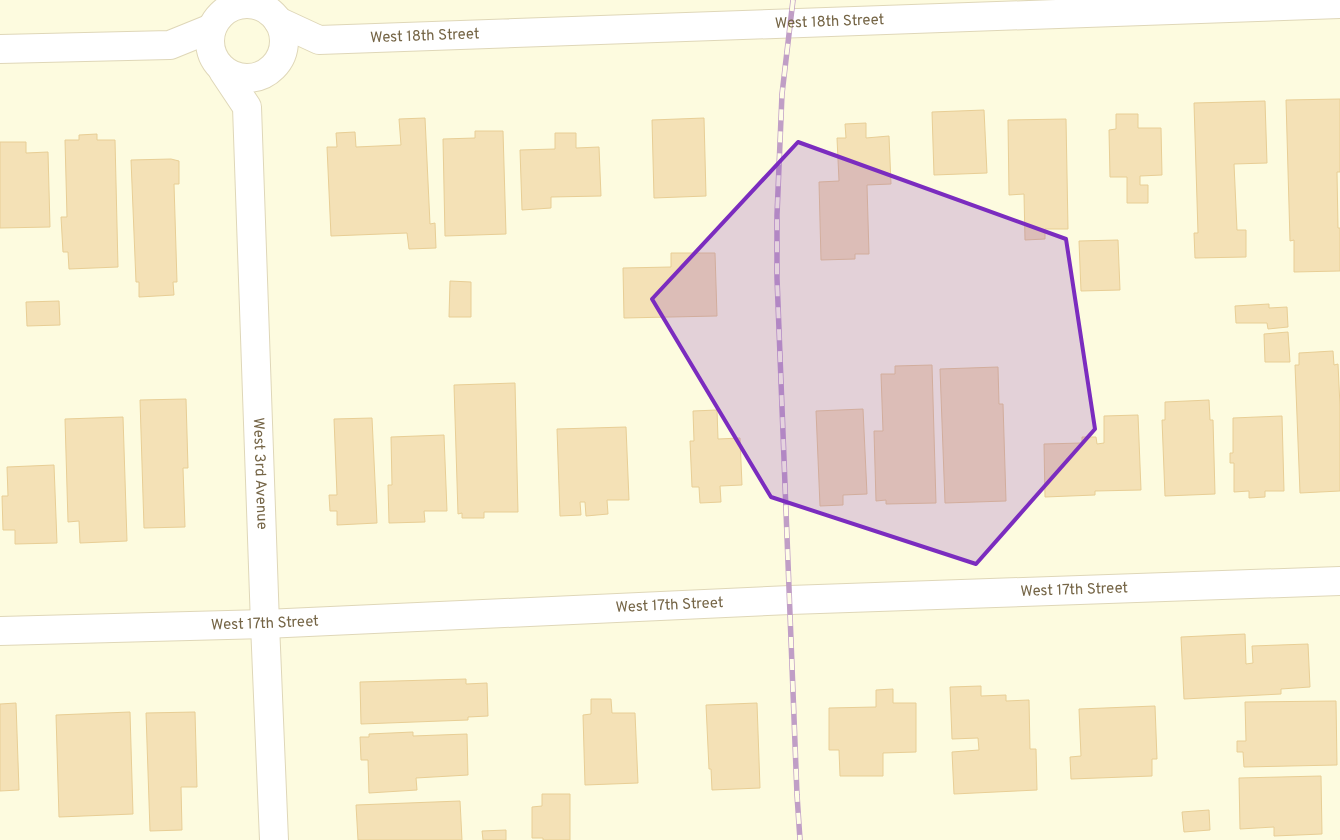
<svg xmlns="http://www.w3.org/2000/svg" width="1340" height="840" font-family="Overpass,sans-serif">
<style>
.building{fill:#f4e1b6;stroke:#e8ce95}
.lines{fill:none;stroke-linecap:round;stroke-linejoin:round}
.minor-casing{stroke:#dfd7b8;stroke-width:30}
.tertiary-casing{stroke:#dfd7b8;stroke-width:30}
.minor{stroke:#fff;stroke-width:28}
.tertiary{stroke:#fff;stroke-width:28}
.rail-casing{stroke:#c09ec6;stroke-width:5.5}
.rail{stroke:#fffde7;stroke-width:4;stroke-dasharray:11;stroke-linecap:butt}
.marked{fill:#7b2cbf;fill-opacity:0.2;stroke:#7b2cbf;stroke-width:4;stroke-linejoin:round}
.labels{text-anchor:middle;dominant-baseline:central;stroke-width:5;stroke-linejoin:round;paint-order:stroke}
.street-label{font-size:15px;fill:#756546;stroke:#fffde7}
</style>
<rect width="100%" height="100%" fill="#fdfbdf"/>
<g class="building">
<polygon points="1340,99 1340,172 1337,172 1338,228 1340,228 1340,271 1294,272 1294,240 1290,241 1286,100"/>
<polygon points="1265,101 1267,163 1234,164 1237,230 1246,230 1246,257 1195,258 1194,233 1198,233 1194,103"/>
<polygon points="984,110 987,173 934,175 932,112"/>
<polygon points="1116,114 1138,114 1138,128 1161,128 1162,175 1140,176 1140,185 1148,185 1148,203 1127,203 1127,177 1110,177 1109,130 1116,129"/>
<polygon points="425,118 430,224 435,223 436,248 409,249 407,233 331,236 327,147 337,147 336,133 355,132 356,147 401,145 399,119"/>
<polygon points="704,118 706,196 654,198 652,120"/>
<polygon points="1066,119 1068,229 1045,229 1045,239 1025,240 1024,194 1009,195 1008,120"/>
<polygon points="866,123 866,138 889,136 891,184 867,185 869,254 855,254 855,259 821,260 819,182 839,181 837,138 846,138 845,124"/>
<polygon points="475,131 503,131 506,234 445,236 443,139 475,138"/>
<polygon points="555,133 576,133 576,148 599,147 601,196 551,197 551,208 522,210 520,150 555,149"/>
<polygon points="97,134 97,140 115,140 118,267 69,269 68,252 63,252 61,217 67,217 65,140 79,140 79,135"/>
<polygon points="0,142 26,142 26,153 48,152 50,227 0,228"/>
<polygon points="171,159 179,161 179,184 174,184 177,282 173,282 174,295 139,297 139,282 136,282 131,160"/>
<polygon points="1118,240 1120,290 1081,291 1079,241"/>
<polygon points="671,253 715,253 717,316 624,318 623,268 671,267"/>
<polygon points="450,281 471,282 471,317 449,317"/>
<polygon points="59,301 60,325 27,326 26,302"/>
<polygon points="1269,304 1269,308 1287,307 1288,327 1268,329 1267,323 1236,323 1235,306"/>
<polygon points="1288,332 1290,362 1265,362 1264,334"/>
<polygon points="1333,351 1334,365 1338,364 1340,406 1340,491 1300,493 1295,365 1299,365 1299,353"/>
<polygon points="932,365 936,503 886,504 886,500 876,501 874,431 883,431 881,374 895,374 895,366"/>
<polygon points="998,367 999,404 1003,404 1006,501 945,503 940,369"/>
<polygon points="515,383 518,512 484,512 484,518 462,518 462,513 458,514 454,385"/>
<polygon points="186,399 188,468 183,468 185,527 144,528 140,400"/>
<polygon points="1209,400 1210,420 1213,420 1215,494 1165,496 1162,420 1165,420 1165,402"/>
<polygon points="863,409 867,494 843,495 843,505 820,506 816,411"/>
<polygon points="717,410 718,439 740,438 742,485 720,486 721,502 700,503 699,487 692,487 690,441 694,441 693,411"/>
<polygon points="1138,415 1141,490 1095,491 1095,495 1045,497 1044,444 1082,443 1082,437 1096,437 1097,444 1104,443 1104,416"/>
<polygon points="1282,416 1284,491 1265,491 1265,497 1249,498 1249,491 1234,492 1234,463 1230,463 1230,453 1233,453 1233,418"/>
<polygon points="123,417 127,541 80,543 79,521 68,522 65,419"/>
<polygon points="372,418 377,523 337,525 337,511 330,511 329,495 337,495 334,419"/>
<polygon points="626,427 629,500 607,500 608,514 586,516 585,502 580,502 581,515 560,516 557,429"/>
<polygon points="444,435 447,511 424,511 425,522 389,523 388,485 392,485 391,437"/>
<polygon points="54,465 57,543 15,544 15,530 3,530 2,496 8,496 7,467"/>
<polygon points="1245,634 1246,664 1253,663 1252,646 1308,644 1310,687 1281,689 1281,694 1184,699 1181,637"/>
<polygon points="466,679 466,684 487,683 488,716 468,717 468,720 361,724 360,682"/>
<polygon points="981,686 981,696 1006,695 1006,701 1029,700 1030,749 1036,749 1037,790 954,794 952,752 979,750 978,738 952,739 950,687"/>
<polygon points="893,689 893,703 916,703 916,752 883,753 883,776 840,776 839,750 829,750 829,708 876,707 876,690"/>
<polygon points="591,699 611,699 612,713 635,713 638,783 585,785 583,715 591,714"/>
<polygon points="1336,701 1337,765 1244,767 1243,752 1237,752 1237,741 1246,741 1245,702"/>
<polygon points="16,703 19,790 0,791 0,704"/>
<polygon points="757,703 760,788 712,790 711,769 709,769 706,705"/>
<polygon points="1155,706 1157,759 1152,759 1152,776 1071,779 1070,757 1081,756 1079,709"/>
<polygon points="130,712 133,814 59,817 56,715"/>
<polygon points="195,712 197,787 181,787 182,830 150,831 146,713"/>
<polygon points="413,732 413,736 467,734 468,775 416,778 417,790 369,793 368,760 361,760 360,737 369,737 369,734"/>
<polygon points="1321,776 1322,834 1274,836 1274,827 1240,829 1239,778"/>
<polygon points="542,794 570,794 570,840 543,840 543,838 532,838 532,807 542,806"/>
<polygon points="460,801 462,840 358,840 356,805"/>
<polygon points="1209,810 1210,830 1184,832 1182,812"/>
<polygon points="506,830 506,840 483,840 482,831"/>
</g>
<g class="lines">
<defs>
<g id="minor">
<circle cx="247" cy="41" r="37"/>
<path id="s1" d="M278 21 319 40 1340 4"/>
<polyline points="0,49 170,45 212,28"/>
<path id="s2" d="M223 71 247 107 265 624 274 840"/>
</g>
<g id="tertiary">
<path id="s3" d="M0 631 265 624 790 600 1340 581"/>
</g>
</defs>
<use href="#minor" class="minor-casing"/>
<use href="#tertiary" class="tertiary-casing"/>
<use href="#minor" class="minor"/>
<use href="#tertiary" class="tertiary"/>
<defs>
<polyline id="rail" points="793,0 782,94 777,215 777,278 797,795 800,840"/>
</defs>
<use href="#rail" class="rail-casing"/>
<use href="#rail" class="rail"/>
</g>
<path class="marked" d="M798 142 1066 239 1095 429 976 564 771 497 652 299Z"/>
<g class="labels">
<g class="street-label">
<text stroke="none"><textPath href="#s1" startOffset="556">West 18th Street</textPath></text>
<text stroke="none"><textPath href="#s1" startOffset="151">West 18th Street</textPath></text>
<text stroke="none"><textPath href="#s2" startOffset="410">West 3rd Avenue</textPath></text>
<text stroke="none"><textPath href="#s3" startOffset="1075">West 17th Street</textPath></text>
<text stroke="none"><textPath href="#s3" startOffset="670">West 17th Street</textPath></text>
<text stroke="none"><textPath href="#s3" startOffset="265">West 17th Street</textPath></text>
</g>
</g>
</svg>
